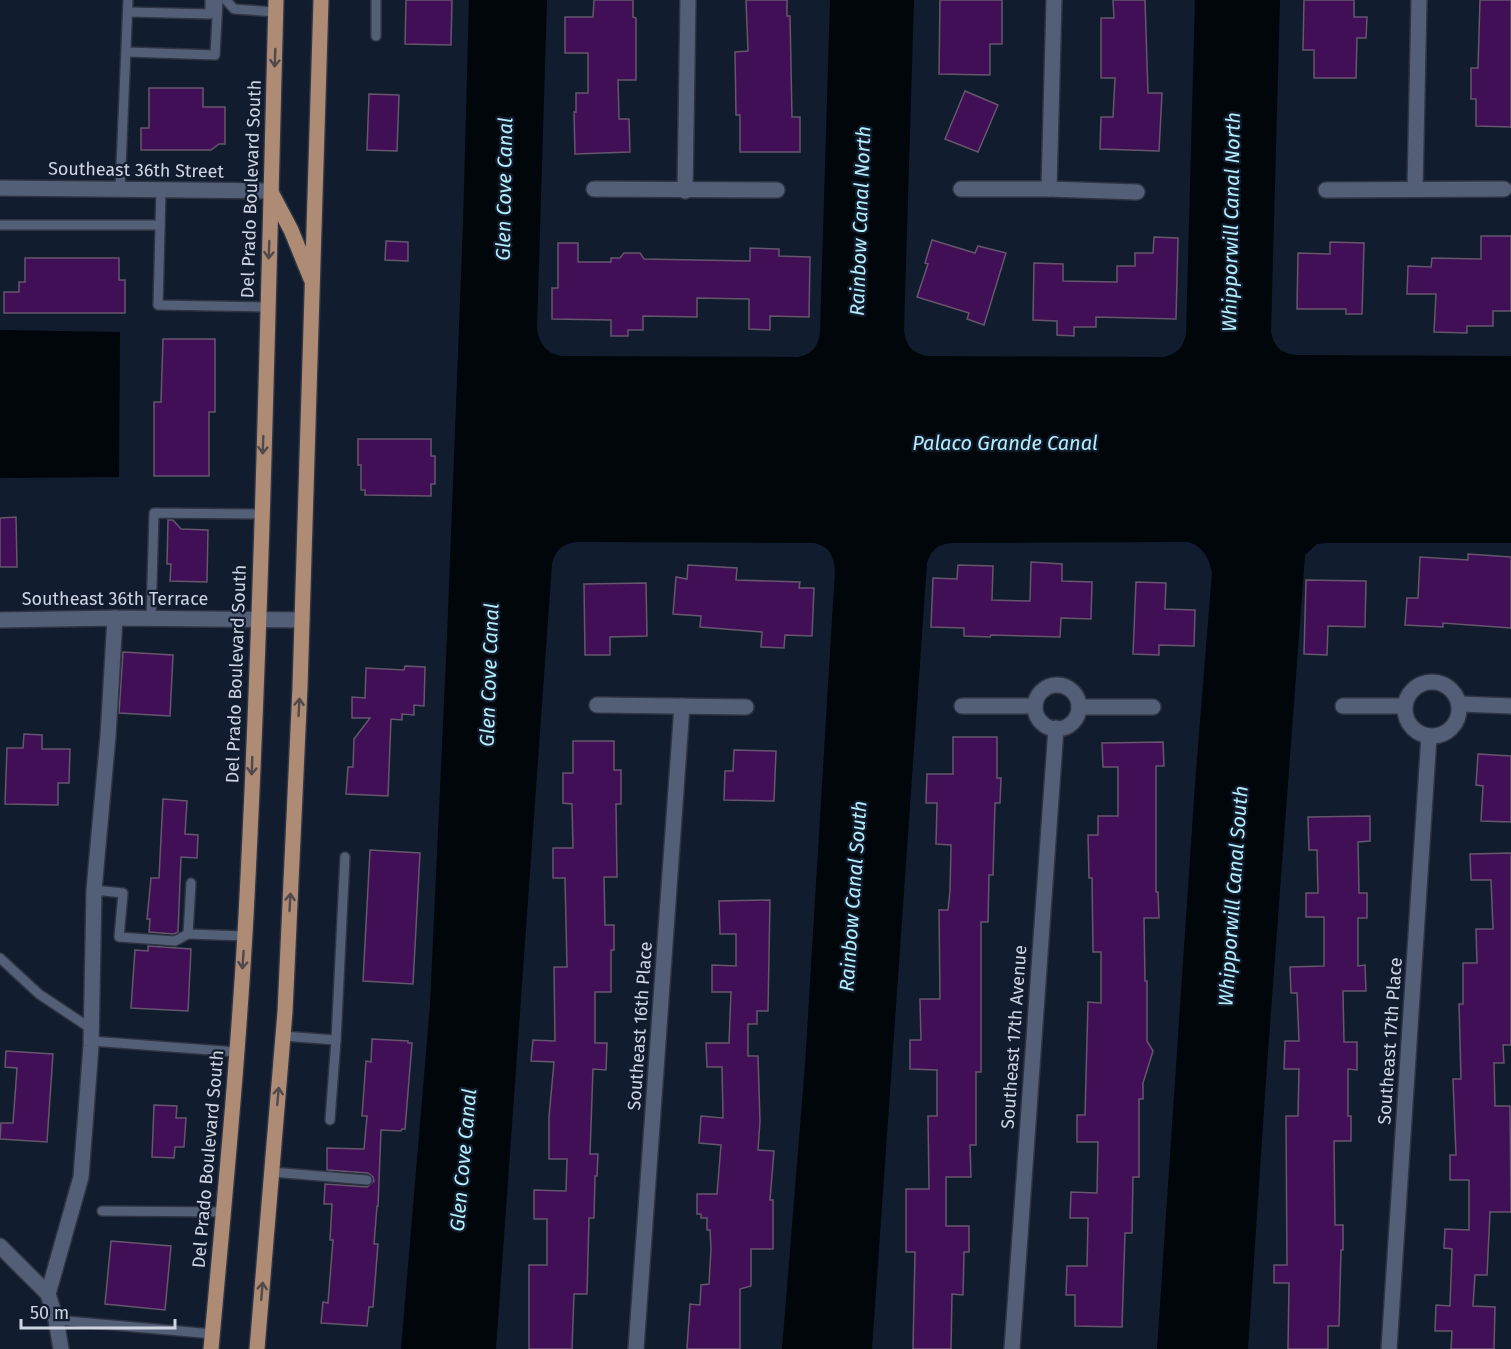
<svg xmlns="http://www.w3.org/2000/svg" width="1511" height="1349" font-family="'Fira Sans',sans-serif">
<style>
.water{fill:#000609}
.building{fill:#410f55;stroke:#65566d;stroke-width:1.5}
.lines{fill:none;stroke-linecap:round;stroke-linejoin:round}
.service-casing{stroke:#2e3443;stroke-width:12}
.minor-casing{stroke:#2e3443;stroke-width:18}
.primary-casing{stroke:#2e3443;stroke-width:18}
.service{stroke:#535f76;stroke-width:9}
.minor{stroke:#535f76;stroke-width:15}
.primary{stroke:#ae8b74;stroke-width:15}
.oneway{stroke:#50484b}
.labels{text-anchor:middle;dominant-baseline:central;stroke-width:4.5;stroke-linejoin:round;paint-order:stroke}
.street-label{font-size:18px;fill:#ced5e2;stroke:#121c2f}
.water-label{font-size:20px;font-style:italic;fill:#b4eefb;stroke:#121c2f}
</style>
<rect width="100%" height="100%" fill="#121c2f"/>
<g class="water">
<path d="M469 0H547L537 329C540 345 546 353 562 356L798 357C812 354 818 347 820 333L830 0H914L904 330C906 346 912 353 928 356L1163 357C1177 354 1183 348 1186 334L1195 0H1280L1271 332C1274 347 1281 353 1296 355L1511 356V543H1325L1317 544 1305 555 1267 1065 1248 1349H1157L1195 784 1212 572C1208 557 1204 547 1188 542L953 543C938 544 932 549 927 563L872 1349H782L805 1065 835 570C833 555 830 547 814 543L576 542C562 544 555 550 552 564L496 1349H401L430 1005 447 637 463 224Z"/>
<polygon points="0,330 120,332 119,477 0,478"/>
</g>
<g class="building">
<polygon points="406,0 452,0 451,45 405,44"/>
<polygon points="594,0 633,0 633,17 636,18 636,80 618,80 619,119 629,119 630,152 575,154 574,112 576,112 576,93 588,93 588,53 565,53 565,17 593,17"/>
<polygon points="746,0 787,0 787,16 790,16 792,117 800,117 800,152 740,152 740,115 736,115 735,52 748,51"/>
<polygon points="940,0 1002,0 1002,44 990,44 990,75 939,74"/>
<polygon points="1113,0 1145,0 1148,93 1162,93 1159,151 1100,149 1101,117 1113,117 1115,78 1101,78 1101,18 1114,18"/>
<polygon points="1304,0 1354,0 1354,17 1367,17 1366,38 1357,38 1356,78 1314,78 1314,50 1303,50"/>
<polygon points="1480,0 1511,0 1511,127 1476,126 1476,99 1471,99 1471,68 1478,68"/>
<polygon points="149,88 203,88 203,107 225,107 225,144 219,144 211,150 141,150 141,128 149,128"/>
<polygon points="965,91 998,105 978,152 945,139"/>
<polygon points="369,94 399,95 397,151 367,150"/>
<polygon points="1481,236 1511,236 1511,311 1493,311 1493,326 1467,326 1467,333 1434,332 1436,294 1407,294 1408,266 1431,267 1432,258 1481,259"/>
<polygon points="1154,237 1178,238 1176,319 1096,317 1096,327 1074,327 1074,336 1057,335 1057,321 1033,320 1034,263 1063,264 1063,281 1117,282 1117,266 1135,266 1135,253 1153,253"/>
<polygon points="932,240 975,253 978,246 1006,253 984,325 967,319 969,313 917,297 928,264 925,263"/>
<polygon points="386,241 408,242 408,261 385,260"/>
<polygon points="1330,242 1364,243 1362,314 1346,314 1346,309 1297,309 1298,253 1330,254"/>
<polygon points="558,243 578,243 578,262 611,262 611,258 620,258 624,253 640,253 644,259 750,261 750,248 779,249 779,256 810,257 809,317 770,316 770,330 749,329 749,299 697,298 697,317 643,316 643,330 628,330 628,336 611,336 611,320 552,319 552,288 558,288"/>
<polygon points="25,258 119,258 119,280 125,280 125,313 4,313 4,292 19,292 19,282 25,282"/>
<polygon points="163,339 215,339 215,412 209,412 209,476 154,476 154,402 161,402"/>
<polygon points="358,439 431,439 431,456 435,456 435,484 431,484 431,496 365,495 365,490 361,490 361,465 358,465"/>
<polygon points="16,517 17,567 0,567 0,518"/>
<polygon points="168,520 173,520 181,529 208,530 207,582 170,581 171,564 167,564"/>
<polygon points="1468,554 1511,557 1511,628 1443,623 1443,627 1405,625 1407,598 1418,598 1420,557 1468,560"/>
<polygon points="1031,562 1062,564 1062,581 1092,582 1091,619 1061,618 1060,637 991,635 990,637 964,636 964,628 931,627 933,578 957,579 958,565 993,566 992,600 1030,601"/>
<polygon points="688,565 737,568 736,580 800,582 799,588 814,588 812,636 785,635 784,648 761,647 762,632 700,627 701,616 673,614 676,577 687,579"/>
<polygon points="1306,580 1366,581 1365,627 1328,626 1327,655 1304,654"/>
<polygon points="1136,582 1166,583 1165,609 1195,610 1194,646 1159,645 1159,655 1133,654"/>
<polygon points="646,583 647,636 610,637 610,655 585,655 584,584"/>
<polygon points="123,652 173,655 170,716 119,713"/>
<polygon points="405,666 425,667 424,706 414,705 414,715 402,714 402,720 391,719 388,796 346,794 348,767 353,767 354,739 370,718 352,718 352,697 365,698 366,668 404,670"/>
<polygon points="24,734 42,735 42,749 70,749 69,783 58,783 58,805 5,804 7,748 23,748"/>
<polygon points="953,737 997,737 997,778 1001,778 1000,803 995,803 993,875 989,875 988,922 981,922 981,1072 976,1072 976,1145 970,1145 971,1177 946,1177 946,1226 969,1226 969,1252 964,1252 963,1295 952,1294 951,1349 913,1349 915,1252 906,1252 906,1189 929,1189 928,1116 937,1116 937,1070 910,1069 910,1040 921,1040 920,999 940,999 939,910 948,910 950,891 951,845 936,844 937,803 926,803 927,774 953,774"/>
<polygon points="573,741 614,741 614,770 621,770 621,804 616,804 617,877 604,877 605,925 614,925 614,950 611,950 611,992 595,992 595,1043 607,1043 606,1070 593,1069 590,1154 598,1154 597,1176 595,1176 594,1218 589,1218 587,1294 574,1294 572,1349 529,1349 529,1265 547,1265 547,1219 534,1219 534,1190 566,1191 567,1159 549,1159 549,1117 554,1062 531,1061 533,1040 555,1041 554,967 567,967 565,878 553,878 553,848 573,848 572,804 563,803 563,773 573,773"/>
<polygon points="1163,742 1164,766 1156,766 1156,892 1158,892 1159,918 1144,918 1145,981 1147,981 1147,1041 1153,1051 1143,1083 1143,1099 1139,1099 1139,1177 1133,1177 1132,1233 1125,1233 1122,1327 1075,1326 1075,1295 1066,1295 1067,1266 1087,1266 1088,1218 1070,1218 1071,1192 1097,1193 1098,1142 1077,1142 1077,1115 1085,1115 1088,1002 1101,1003 1101,952 1093,952 1092,878 1089,878 1088,835 1098,835 1098,816 1118,816 1118,767 1103,767 1102,743"/>
<polygon points="734,750 776,751 774,801 724,800 725,771 733,771"/>
<polygon points="1478,754 1511,756 1511,822 1481,821 1483,786 1476,785"/>
<polygon points="163,799 187,801 185,834 198,835 197,858 181,857 178,932 174,934 149,932 150,919 147,919 151,878 159,878"/>
<polygon points="1370,816 1370,841 1358,842 1359,893 1367,893 1367,918 1358,918 1358,966 1365,965 1366,991 1343,991 1344,1042 1357,1042 1357,1070 1348,1069 1348,1116 1351,1116 1351,1141 1334,1141 1335,1225 1343,1225 1343,1250 1341,1250 1339,1326 1328,1326 1328,1349 1288,1349 1289,1283 1274,1283 1274,1265 1287,1265 1286,1116 1298,1116 1299,1069 1284,1069 1285,1041 1299,1041 1297,993 1291,993 1290,967 1324,966 1324,917 1306,917 1306,893 1318,893 1317,850 1309,850 1308,817"/>
<polygon points="370,850 420,853 413,984 363,981"/>
<polygon points="1511,853 1511,1045 1503,1045 1504,1063 1494,1063 1495,1106 1510,1106 1511,1212 1490,1212 1487,1275 1475,1275 1473,1306 1495,1307 1494,1349 1451,1349 1452,1331 1435,1331 1436,1305 1450,1306 1452,1249 1444,1248 1445,1229 1469,1230 1469,1180 1450,1180 1450,1155 1456,1155 1453,1079 1461,1079 1459,1004 1463,1004 1463,963 1477,963 1476,929 1493,929 1491,880 1471,880 1470,854"/>
<polygon points="770,900 768,1011 757,1011 757,1024 748,1024 748,1056 758,1056 760,1121 758,1150 774,1151 770,1200 773,1200 773,1249 751,1249 751,1286 740,1289 740,1349 687,1349 690,1304 700,1305 701,1285 709,1284 711,1249 710,1230 707,1230 707,1218 701,1218 701,1214 697,1214 697,1194 717,1194 721,1145 699,1143 701,1116 723,1118 722,1067 707,1067 706,1043 729,1043 731,992 712,992 712,965 736,966 736,934 720,934 719,901"/>
<polygon points="148,946 191,949 188,1011 131,1008 135,950 148,951"/>
<polygon points="372,1039 408,1041 408,1043 412,1043 405,1129 402,1129 401,1131 381,1130 378,1206 377,1206 374,1244 378,1244 373,1307 369,1307 367,1326 321,1323 323,1302 328,1303 333,1240 330,1240 332,1204 324,1204 325,1184 367,1187 374,1181 373,1177 368,1173 327,1170 327,1148 364,1149 367,1116 362,1116 366,1061 371,1062"/>
<polygon points="6,1051 53,1054 47,1142 0,1139 1,1123 13,1123 17,1068 5,1067"/>
<polygon points="154,1105 177,1106 176,1118 186,1118 184,1147 175,1147 174,1158 152,1157"/>
<polygon points="111,1241 171,1246 165,1310 105,1304"/>
</g>
<g class="lines">
<defs>
<g id="service">
<polyline points="226,0 234,9 276,12"/>
<polyline points="376,0 376,36"/>
<polyline points="128,12 210,14 210,0"/>
<polyline points="127,52 215,55 218,0"/>
<polyline points="120,190 128,0"/>
<polyline points="161,190 158,305 268,307"/>
<polyline points="0,225 160,225"/>
<polyline points="151,618 154,513 261,514"/>
<polyline points="191,883 188,934 245,936"/>
<polyline points="94,890 123,893 119,937 175,941 188,934"/>
<polyline points="0,958 39,994 90,1028"/>
<polyline points="283,1036 336,1040 330,1120"/>
<polyline points="336,1040 345,857"/>
<polyline points="91,1041 237,1052"/>
<polyline points="272,1172 367,1180"/>
<polyline points="102,1211 224,1212"/>
<polyline points="56,1320 213,1334"/>
</g>
<g id="minor">
<polyline points="0,188 271,191"/>
<polyline points="594,189 777,190"/>
<polyline points="961,189 1049,189 1137,192"/>
<polyline points="1049,189 1054,0"/>
<polyline points="1415,189 1419,0"/>
<polyline points="1326,190 1504,189"/>
<polyline points="685,191 688,0"/>
<polyline points="0,620 115,618 302,620"/>
<circle cx="1432" cy="709" r="27"/>
<circle cx="1057" cy="707" r="22"/>
<polyline points="1459,704 1511,706"/>
<polyline points="597,705 746,707"/>
<polyline points="962,706 1035,706"/>
<polyline points="1343,706 1404,706"/>
<polyline points="1079,707 1153,707"/>
<polyline points="0,1246 48,1294 56,1320 61,1349"/>
<polyline points="48,1294 81,1177 91,1046 94,890 108,736 115,618"/>
<polyline points="636,1349 682,706"/>
<polyline points="1012,1349 1056,728"/>
<polyline points="1389,1349 1429,736"/>
</g>
<g id="primary">
<polyline points="272,194 291,230 311,279"/>
<path d="M211 1349C224 1205 238 1061 246 916 262 611 268 305 276 0"/>
<polyline points="257,1349 285,1012 300,687 321,0"/>
</g>
</defs>
<use href="#service" class="service-casing"/>
<use href="#minor" class="minor-casing"/>
<use href="#primary" class="primary-casing"/>
<use href="#service" class="service"/>
<use href="#minor" class="minor"/>
<use href="#primary" class="primary"/>
</g>
<defs><path id="oneway-shaft" d="M-6 0H5M1.5-3L5.5 0L1.5 3" fill="none" stroke-width="1.6" stroke-linecap="round" stroke-linejoin="round" transform="scale(1.5)"/></defs>
<g class="oneway">
<use href="#oneway-shaft" transform="translate(275 58) rotate(92)"/>
<use href="#oneway-shaft" transform="translate(269 250) rotate(92)"/>
<use href="#oneway-shaft" transform="translate(263 445) rotate(92)"/>
<use href="#oneway-shaft" transform="translate(299 707) rotate(-87)"/>
<use href="#oneway-shaft" transform="translate(252 766) rotate(92)"/>
<use href="#oneway-shaft" transform="translate(290 902) rotate(-87)"/>
<use href="#oneway-shaft" transform="translate(243 960) rotate(94)"/>
<use href="#oneway-shaft" transform="translate(278 1096) rotate(-85)"/>
<use href="#oneway-shaft" transform="translate(262 1291) rotate(-85)"/>
</g>
<g class="labels">
<g class="street-label">
<text transform="translate(136 170) rotate(1)">Southeast 36th Street</text>
<text transform="translate(251 189) rotate(-88)">Del Prado Boulevard South</text>
<text x="115" y="599">Southeast 36th Terrace</text>
<text transform="translate(236 674) rotate(-88)">Del Prado Boulevard South</text>
<text transform="translate(640 1026) rotate(-86)">Southeast 16th Place</text>
<text transform="translate(1014 1037) rotate(-86)">Southeast 17th Avenue</text>
<text transform="translate(1390 1041) rotate(-86)">Southeast 17th Place</text>
<text transform="translate(208 1159) rotate(-85)">Del Prado Boulevard South</text>
</g>
<g class="water-label">
<text transform="translate(504 189) rotate(-89)">Glen Cove Canal</text>
<text transform="translate(860 221) rotate(-88)">Rainbow Canal North</text>
<text transform="translate(1231 222) rotate(-89)">Whipporwill Canal North</text>
<text x="1005" y="443">Palaco Grande Canal</text>
<text transform="translate(489 675) rotate(-88)">Glen Cove Canal</text>
<text transform="translate(853 896) rotate(-86)">Rainbow Canal South</text>
<text transform="translate(1233 896) rotate(-86)">Whipporwill Canal South</text>
<text transform="translate(463 1160) rotate(-85)">Glen Cove Canal</text>
</g>
</g>
<path d="M21 1319v9h154v-9" fill="none" stroke="#ced5e2" stroke-width="3"/>
<text x="30" y="1319" font-size="18" fill="#ced5e2" stroke="#121c2f" stroke-width="4.5" paint-order="stroke">50 m</text>
</svg>
